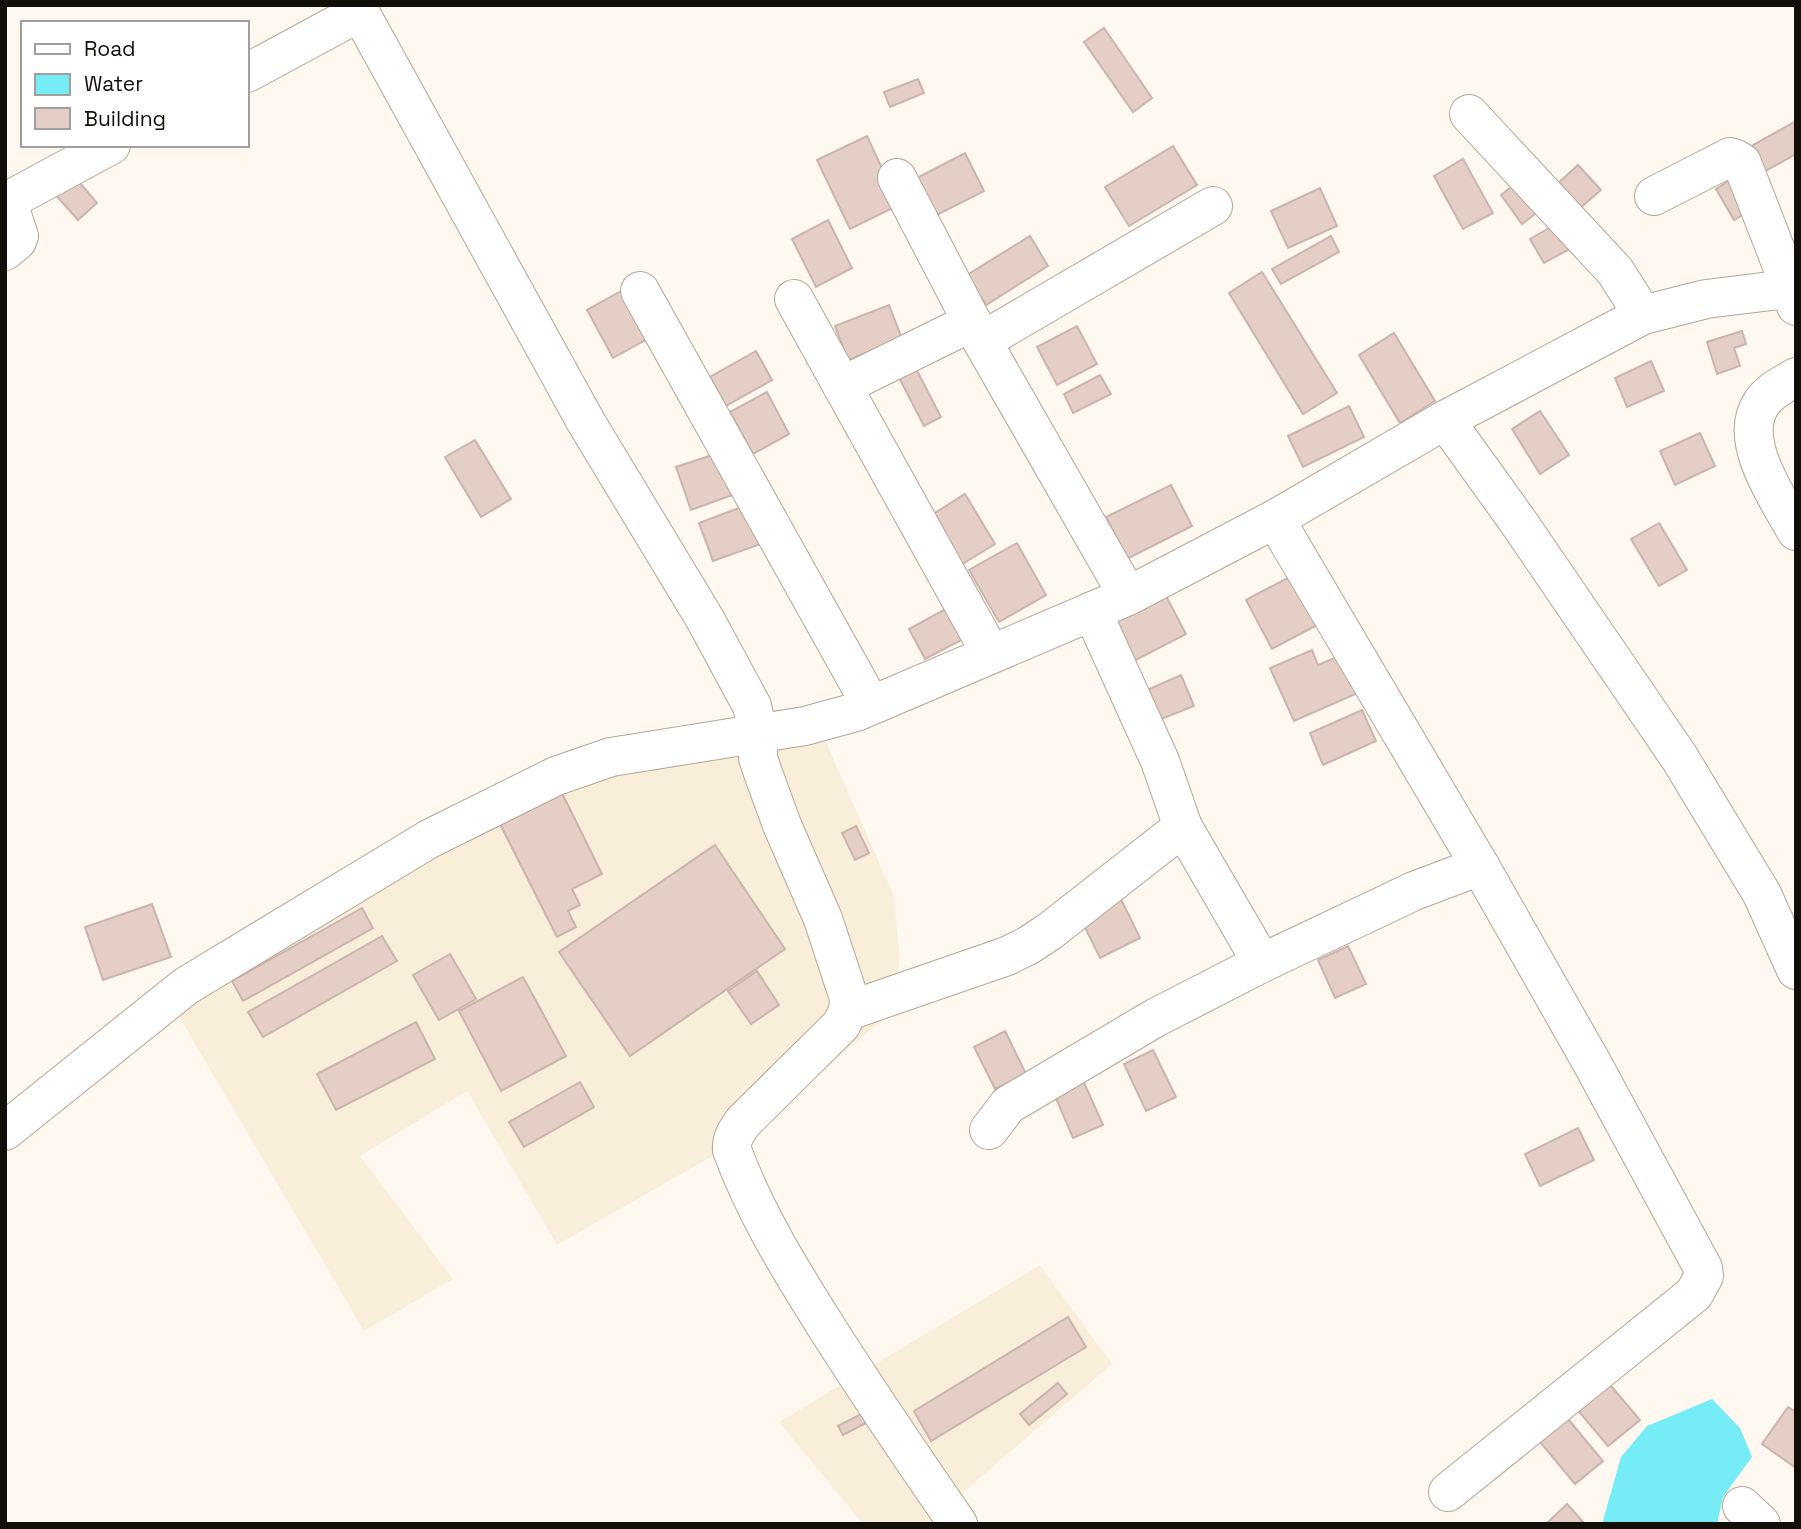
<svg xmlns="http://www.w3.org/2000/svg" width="1801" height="1529" font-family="'Space Grotesk',sans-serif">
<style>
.industrial{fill:#f9eed9}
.water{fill:#76ecf7}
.building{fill:#e5cec6;stroke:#cab4ad;stroke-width:2}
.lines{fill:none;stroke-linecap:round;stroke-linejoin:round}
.minor-casing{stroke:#b3a695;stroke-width:40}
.minor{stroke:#fff;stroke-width:38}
</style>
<rect width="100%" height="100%" fill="#fef8f1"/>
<g class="industrial">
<polygon points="824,738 894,896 899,952 897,1008 732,1145 557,1245 467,1091 360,1156 453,1279 364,1331 171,1003 592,767"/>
<polygon points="1040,1265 1112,1364 939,1513 946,1524 863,1524 779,1422"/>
</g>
<polygon class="water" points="1712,1399 1740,1428 1752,1457 1723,1497 1717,1524 1602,1524 1621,1457 1647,1426"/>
<g class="building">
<polygon points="1104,28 1152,98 1133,112 1084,42"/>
<polygon points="918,79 924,93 890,107 884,92"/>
<polygon points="1796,121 1796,154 1762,173 1748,148"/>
<polygon points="867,136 899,205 850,229 817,160"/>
<polygon points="1173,146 1197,185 1129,226 1105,187"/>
<polygon points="965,153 984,191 933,217 913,180"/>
<polygon points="1463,159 1493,213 1463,229 1434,176"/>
<polygon points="1578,165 1601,190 1579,209 1556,185"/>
<polygon points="73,175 97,203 78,220 53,192"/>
<polygon points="1527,175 1548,204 1522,224 1501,195"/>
<polygon points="1736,176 1754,208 1734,220 1716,189"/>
<polygon points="1320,188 1337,226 1288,248 1271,211"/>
<polygon points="828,220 852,268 816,287 792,239"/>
<polygon points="1563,220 1577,245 1544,263 1530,239"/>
<polygon points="1030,236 1048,266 986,305 967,275"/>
<polygon points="1331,236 1339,252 1281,284 1272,269"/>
<polygon points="1262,272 1337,393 1303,414 1229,293"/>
<polygon points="632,285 658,333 613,358 587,310"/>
<polygon points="889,305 902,339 848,360 835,326"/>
<polygon points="1077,326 1097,364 1057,385 1037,347"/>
<polygon points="1742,331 1746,344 1734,348 1740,366 1717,374 1707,342"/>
<polygon points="1394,333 1435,401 1400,423 1359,355"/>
<polygon points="756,351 772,380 726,406 710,377"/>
<polygon points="911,359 941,417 924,426 894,368"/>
<polygon points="1651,361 1664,391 1627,407 1615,378"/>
<polygon points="1100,375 1111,394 1073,413 1064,394"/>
<polygon points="767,392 789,434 753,454 730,412"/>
<polygon points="1349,406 1364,437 1303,467 1288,436"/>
<polygon points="1540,411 1569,455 1540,474 1512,429"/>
<polygon points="1700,433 1715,466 1675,485 1660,451"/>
<polygon points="475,440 511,499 481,517 445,457"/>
<polygon points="724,451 738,493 691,510 676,467"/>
<polygon points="1171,485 1192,526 1127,559 1106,517"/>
<polygon points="965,494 995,544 961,565 930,516"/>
<polygon points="752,503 766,542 713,561 699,523"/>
<polygon points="1659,523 1687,570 1659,586 1631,539"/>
<polygon points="1017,543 1046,595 999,622 969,570"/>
<polygon points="1295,574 1321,623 1272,649 1246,600"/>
<polygon points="1165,594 1186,634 1132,662 1111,622"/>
<polygon points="953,605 969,636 925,659 909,629"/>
<polygon points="1312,650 1318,665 1344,654 1360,692 1294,721 1270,668"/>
<polygon points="1181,675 1194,706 1159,720 1147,690"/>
<polygon points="1362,710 1376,741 1323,765 1310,733"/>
<polygon points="561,791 602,874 572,889 580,905 568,911 576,927 557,937 499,822"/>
<polygon points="856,826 869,853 855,860 842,833"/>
<polygon points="715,845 785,949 630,1056 559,952"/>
<polygon points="1118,893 1140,938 1100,958 1078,913"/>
<polygon points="152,904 171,957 103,980 85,927"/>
<polygon points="362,908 373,928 243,1001 232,981"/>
<polygon points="382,936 397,961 263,1037 248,1012"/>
<polygon points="1348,946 1366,984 1335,998 1318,960"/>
<polygon points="450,954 476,999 439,1020 413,975"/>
<polygon points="757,971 779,1005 751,1024 728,991"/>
<polygon points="523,977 566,1056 501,1091 459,1011"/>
<polygon points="416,1022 435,1059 336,1110 317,1074"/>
<polygon points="1005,1031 1026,1074 995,1089 974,1047"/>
<polygon points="1153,1050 1176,1097 1146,1111 1124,1064"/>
<polygon points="1081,1076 1103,1125 1073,1138 1052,1089"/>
<polygon points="580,1082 594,1107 524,1147 509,1122"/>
<polygon points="1578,1128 1594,1160 1540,1186 1525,1154"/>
<polygon points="1068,1317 1086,1347 931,1441 914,1411"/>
<polygon points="1596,1368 1640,1420 1608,1446 1564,1394"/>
<polygon points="1058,1383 1067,1394 1029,1425 1020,1414"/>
<polygon points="1788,1407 1796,1412 1796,1468 1762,1444"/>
<polygon points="1563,1413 1603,1461 1575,1484 1535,1436"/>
<polygon points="861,1414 866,1423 843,1435 838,1426"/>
<polygon points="1567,1504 1585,1524 1546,1524"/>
</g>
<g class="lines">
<defs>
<g id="minor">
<path d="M356 5 586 422 705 619 752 706 758 734V758L763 773 782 825 823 919 849 998 848 1011 841 1025 743 1122C737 1131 731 1138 732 1150 755 1213 791 1271 827 1328 869 1394 913 1459 958 1524"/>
<polyline points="247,73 360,12"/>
<polyline points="1469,114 1615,271 1643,315"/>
<polyline points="897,178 982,341 1128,596"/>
<polyline points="1654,196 1730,157 1736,159 1742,163 1791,289 1796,306"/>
<polyline points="5,251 17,241 19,236 9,206 15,197 111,145"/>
<polyline points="640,291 871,705"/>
<polyline points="794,299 991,654"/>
<polyline points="982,341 1213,206"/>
<path d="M1796 377C1783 385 1769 391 1761 404 1737 441 1778 498 1796 531"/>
<polyline points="842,386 972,322"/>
<polyline points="1445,420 1517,520 1679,757 1762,894 1796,970"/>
<polyline points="1275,519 1480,866 1592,1063 1703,1268 1704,1276 1694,1294 1448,1492"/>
<polyline points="1092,611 1160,761 1183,827 1262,963"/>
<polyline points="848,1011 1007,956 1029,945 1050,931 1183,827"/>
<polyline points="989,1130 1008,1105 1155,1018 1262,963 1414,891 1480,866"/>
<polyline points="5,1131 186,986 429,839 556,776 611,757 805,726 856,712 1128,596 1275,519 1445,420 1643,315 1706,299 1796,288"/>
<polyline points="1742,1506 1761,1524"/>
</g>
</defs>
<use href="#minor" class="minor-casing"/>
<use href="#minor" class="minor"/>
</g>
<rect width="1801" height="1529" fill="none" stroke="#120e08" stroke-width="14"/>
<rect x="21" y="21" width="228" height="126" fill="#ffffff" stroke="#a09f9c" stroke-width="2"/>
<rect x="35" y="44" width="35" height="10" fill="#ffffff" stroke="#a09f9c" stroke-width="2"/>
<text x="84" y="56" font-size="21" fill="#120e08">Road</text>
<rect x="35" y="74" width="35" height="21" fill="#76ecf7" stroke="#a09f9c" stroke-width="2"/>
<text x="84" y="91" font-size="21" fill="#120e08">Water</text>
<rect x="35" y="108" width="35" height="21" fill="#e5cec6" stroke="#a09f9c" stroke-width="2"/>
<text x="84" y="126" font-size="21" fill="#120e08">Building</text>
</svg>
